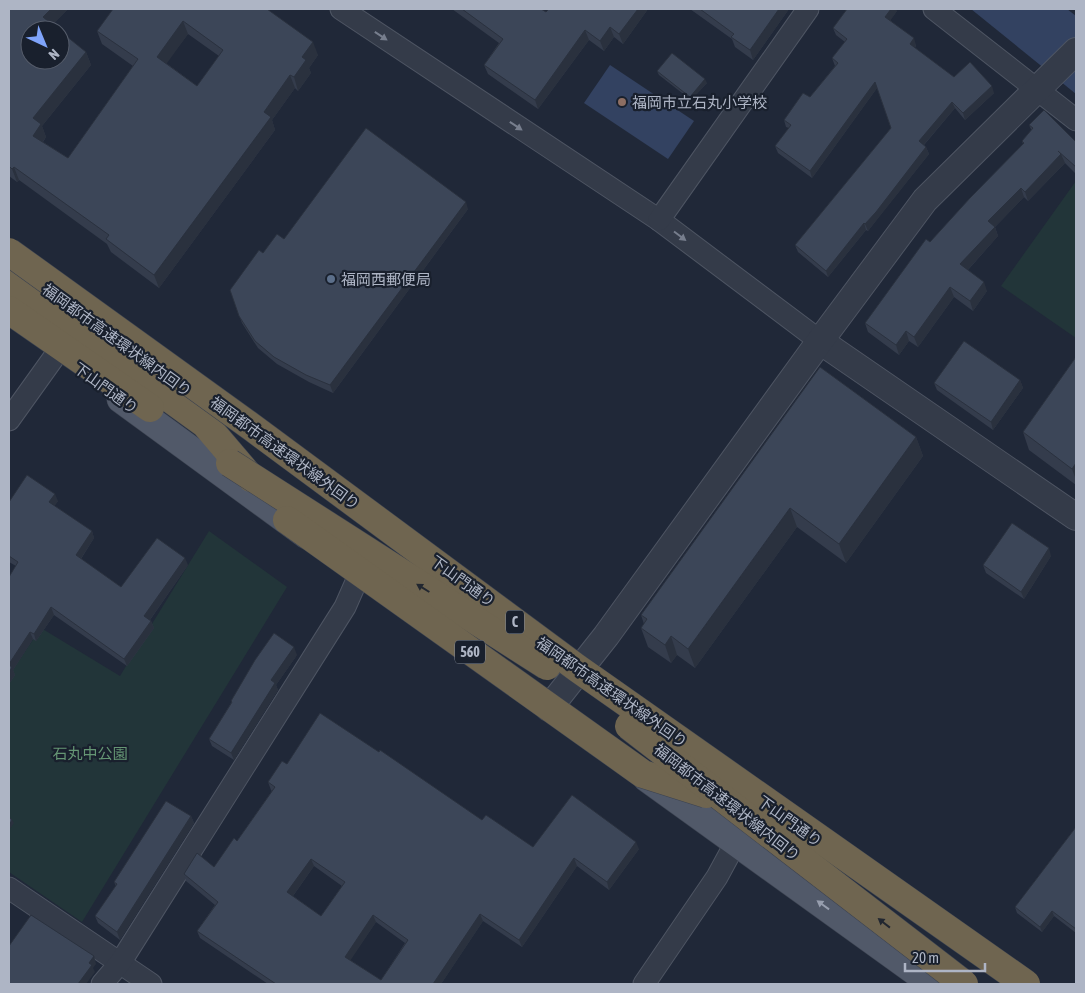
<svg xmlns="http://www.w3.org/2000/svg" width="1085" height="993" font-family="'Asap Condensed','Noto Sans JP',sans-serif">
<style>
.green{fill:#223539}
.water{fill:#334261}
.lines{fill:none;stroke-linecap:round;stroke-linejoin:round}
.minor-casing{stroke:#4e5563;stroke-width:23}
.tertiary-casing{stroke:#4e5563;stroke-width:28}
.primary-casing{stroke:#3d4452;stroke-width:29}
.motorway-casing{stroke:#3b4250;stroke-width:29}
.minor{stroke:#343b49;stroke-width:21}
.tertiary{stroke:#343b49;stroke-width:26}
.primary{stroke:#515969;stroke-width:28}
.motorway{stroke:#6f6550;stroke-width:28}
.motorway-bridge-casing{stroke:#3b4250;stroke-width:29;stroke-linecap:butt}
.motorway-bridge{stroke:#6f6550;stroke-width:28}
.wall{fill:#343c4c;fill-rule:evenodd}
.shaded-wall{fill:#2a313e}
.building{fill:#3c4658;stroke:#2a313e;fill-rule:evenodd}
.oneway{fill:#777e8d}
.oneway2{fill:#222730}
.oneway3{fill:#979eae}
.education-dot{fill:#8d6e63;stroke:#19202d;stroke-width:2}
.service-dot{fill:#5c6f8a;stroke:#19202d;stroke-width:2}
.labels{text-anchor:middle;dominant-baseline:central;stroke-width:4.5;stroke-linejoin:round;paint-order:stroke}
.shield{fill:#19202d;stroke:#818897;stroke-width:1}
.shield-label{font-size:14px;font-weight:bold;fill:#aeb5c5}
.poi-label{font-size:15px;fill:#aeb5c5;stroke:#19202d;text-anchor:start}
.street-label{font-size:15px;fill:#aeb5c5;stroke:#19202d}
.park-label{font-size:15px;fill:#659674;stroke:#19202d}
</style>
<rect width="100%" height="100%" fill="#202838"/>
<g class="green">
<polygon points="1076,181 1076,338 1001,286"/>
<polygon points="209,531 287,587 82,922 9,872 9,675 41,628 120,676"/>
</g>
<g class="water">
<polygon points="971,9 1067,9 1076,16 1076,94"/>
<polygon points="610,65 694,121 668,159 584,103"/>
</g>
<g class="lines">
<defs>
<g id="minor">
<polyline points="341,9 659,220 820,341"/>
<polyline points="934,9 1076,120"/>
<polyline points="659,220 808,9"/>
<polyline points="9,420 57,353"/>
<polyline points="9,888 151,984"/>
<polyline points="102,984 120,963 345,607 360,573"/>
<polyline points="644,984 717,877 736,842"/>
</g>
<g id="tertiary">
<polyline points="820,341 1076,517"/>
<polyline points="549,708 606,636 820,341 925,200 1076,51"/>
</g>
<g id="primary">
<polyline points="121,399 307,535"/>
<polyline points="647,778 933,984"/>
</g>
<g id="motorway">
<polyline points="9,282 205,424 251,478"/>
<polyline points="9,310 150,408"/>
</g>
</defs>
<use href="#minor" class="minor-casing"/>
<use href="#tertiary" class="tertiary-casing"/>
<use href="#primary" class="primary-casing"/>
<use href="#motorway" class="motorway-casing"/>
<use href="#minor" class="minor"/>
<use href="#tertiary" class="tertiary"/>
<use href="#primary" class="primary"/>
<use href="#motorway" class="motorway"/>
<defs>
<g id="motorway-bridge">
<polyline points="9,252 253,428 577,668 1026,984"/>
<polyline points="230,463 547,666"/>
<polyline points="287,520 643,774 706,794"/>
<polyline points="629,726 964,984"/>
</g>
</defs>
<use href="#motorway-bridge" class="motorway-bridge-casing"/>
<use href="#motorway-bridge" class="motorway-bridge"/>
</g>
<g class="wall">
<path d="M9 9H68L52 25 86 52 91 65 42 126 46 137 43 142 68 158 133 66 102 44 97 31 267 9 318 55 309 68 311 73 298 91 295 88 272 120 275 130 159 288 111 252 107 244 19 180 17 182 9 176ZM188 34 219 56 197 86 166 63Z"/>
<polygon points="452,9 541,9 546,12 648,9 623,44 614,37 604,51 589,40 538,109 488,74 484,65 499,43"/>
<polygon points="690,9 789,9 753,60 735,47 732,39"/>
<polygon points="897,11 890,20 916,45 915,48 954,77 994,93 965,120 955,108 924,145 926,147 929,154 878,218 868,231 866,230 828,277 798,252 795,245 891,128 877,88 812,178 778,153 775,146 789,128 786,127 784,120 810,97 835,66 832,58 845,42 836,35 833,28"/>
<polygon points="657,71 707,83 691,100 659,75"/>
<polygon points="1029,125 1076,142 1076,174 1065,163 1028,201 1024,197 995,227 998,236 968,270 987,291 973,311 954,297 918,347 909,341 899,355 868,332 865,323 930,242 1023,144 1022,141 1032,131"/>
<polygon points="468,209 333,393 309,382 277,364 258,348 242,323 230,290 263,253 284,239"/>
<polygon points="1076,357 1076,485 1029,450 1023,432"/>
<polygon points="820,367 916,437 923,456 846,563 797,527 695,668 677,655 671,663 648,647 641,628 644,624 641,615"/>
<polygon points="1020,380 1023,388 993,430 937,390 934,383"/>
<polygon points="58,501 54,506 92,531 94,538 81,559 121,587 188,565 150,620 151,621 154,628 127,666 54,615 36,641 33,639 13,670 15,675 9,684 9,577 16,566 9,562 9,502"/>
<polygon points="1051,556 1024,599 986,573 983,565"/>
<polygon points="297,655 276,685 278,690 234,760 212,746 209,739 231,703 231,701"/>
<path d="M287 764 482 820 533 847 639 849 609 890 577 866 522 947 483 921 441 984H268L200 938 197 931 215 905 186 881 184 874 214 867 237 841 272 791 271 790 268 782ZM314 866 342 886 321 916 293 896ZM376 922 405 943 381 980 350 960Z"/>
<polygon points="191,816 194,823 120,940 98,923 95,916 116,886 114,882"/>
<polygon points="1076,827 1076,933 1054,916 1042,932 1017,913 1015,907"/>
</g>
<g class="shaded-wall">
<polygon points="51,9 68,9 48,30 43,17"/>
<polygon points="638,9 648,9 623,44 619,34"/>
<polygon points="779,9 789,9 753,60 750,50"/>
<polygon points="891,9 896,9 897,11 888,24 885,17"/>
<polygon points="183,21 188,34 162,70 157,57"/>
<polygon points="610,27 614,37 604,51 600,41"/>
<polygon points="585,30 589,40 538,109 535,100"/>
<polygon points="914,38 916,45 912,51 910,44"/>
<polygon points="313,42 318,55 309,68 311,73 298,91 294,77 302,57"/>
<polygon points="86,52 91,65 42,126 46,137 37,149 33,136 33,118"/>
<polygon points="290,75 295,88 272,120 275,130 159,288 154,275 264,112"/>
<polygon points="705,79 707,83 691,100 690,97"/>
<polygon points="875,82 877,88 812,178 810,171"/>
<polygon points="992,86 994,93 965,120 963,113"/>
<polygon points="952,102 955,108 921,148 919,141"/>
<polygon points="926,147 929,154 868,231 865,224"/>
<polygon points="1061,154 1065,163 1028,201 1025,192"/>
<polygon points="14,167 19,180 17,182 12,169"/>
<polygon points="1021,188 1024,197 995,227 998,236 964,274 960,264 988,221"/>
<polygon points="466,202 468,209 333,393 330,385"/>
<polygon points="864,223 866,230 828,277 826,271"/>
<polygon points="984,282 987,291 973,311 970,301"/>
<polygon points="950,287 954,297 918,347 914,337"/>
<polygon points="906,331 909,341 899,355 896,345"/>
<polygon points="1020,380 1023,388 993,430 991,422"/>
<polygon points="916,437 923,456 846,563 839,544"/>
<polygon points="1076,463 1076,480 1072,469"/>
<polygon points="55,494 58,501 52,510 49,502"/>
<polygon points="790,508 797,527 695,668 688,649"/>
<polygon points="92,531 94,538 78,563 76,555"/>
<polygon points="1049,548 1051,556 1024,599 1021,592"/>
<polygon points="185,558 188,565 147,624 144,616"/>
<polygon points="51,607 54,615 36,641 34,634"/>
<polygon points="151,621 154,628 127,666 124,659"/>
<polygon points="30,632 33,639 13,670 15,675 9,684 9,664"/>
<polygon points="671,636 677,655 671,663 665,645"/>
<polygon points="294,647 297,655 276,685 278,690 234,760 231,753 271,680"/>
<polygon points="191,816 194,823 120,940 117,932"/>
<polygon points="12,820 14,823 9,830 9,825"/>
<polygon points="636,842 639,849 609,890 607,882"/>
<polygon points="574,858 577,866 522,947 519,940"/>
<polygon points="311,859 314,866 290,900 287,892"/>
<polygon points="1052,911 1054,916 1042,932 1040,927"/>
<polygon points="480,914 483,921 441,984 433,984"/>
<polygon points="373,915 376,922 348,964 345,957"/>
<polygon points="94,956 96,964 93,968 95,972 86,984 78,984 89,963"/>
</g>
<g class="building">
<path d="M9 9H51L43 17 59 30H30V60H60V31L86 52 33 118 41 124 33 136 68 158 138 59 97 31 113 9H267L313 42 302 57 306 60 294 77 290 75 264 112 271 117 154 275 106 239 109 235 14 167 12 169 9 166ZM183 21 223 50 197 86 157 57Z"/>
<polygon points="462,9 541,9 546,12 549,9 638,9 619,34 610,27 600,41 585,30 535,100 484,65 503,39"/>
<polygon points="700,9 779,9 750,50 731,37 734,34"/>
<polygon points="847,9 891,9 885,17 914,38 910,44 954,77 970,62 992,86 963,113 952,102 919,141 926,147 876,212 865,224 864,223 826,271 795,245 891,128 875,82 810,171 775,146 791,125 784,120 803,93 810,97 838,63 832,58 847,39 833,28"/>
<polygon points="672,53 705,79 690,97 657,71"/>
<polygon points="1044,110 1076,142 1076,167 1058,151 1061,154 1025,192 1021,188 988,221 995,227 960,264 984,282 970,301 950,287 914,337 906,331 896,345 865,323 926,239 930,242 970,198 1024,143 1022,141 1033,128 1029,125"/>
<polygon points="366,128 466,202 330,385 306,375 274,357 255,341 239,316 230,290 259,250 263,253 277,234 284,239"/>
<polygon points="964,341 1020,380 991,422 934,383"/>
<polygon points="1076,357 1076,463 1072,469 1023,432"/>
<polygon points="820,367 916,437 839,544 790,508 688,649 671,636 665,645 641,628 647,619 641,615"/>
<polygon points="27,475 55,494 49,502 92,531 76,555 121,587 157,538 185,558 144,616 151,621 124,659 51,607 34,634 30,632 9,664 9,577 18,562 9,556 9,502"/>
<polygon points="1012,523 1049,548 1021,592 983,565"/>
<polygon points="274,633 294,647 271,680 275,683 231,753 209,739 232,702 231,701 255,660"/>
<polygon points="9,665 12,667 9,673"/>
<path d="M320 713 379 752 380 750 482 820 486 815 533 847 572 795 636 842 607 882 574 858 519 940 480 914 433 984H276L197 931 218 902 184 874 197 853 214 867 234 838 237 841 275 787 268 782 282 761 287 764ZM311 859 345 882 321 916 287 892ZM373 915 408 940 381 980 345 957Z"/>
<polygon points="166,801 191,816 117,932 95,916 117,884 114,882"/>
<polygon points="9,817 12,820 9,825"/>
<polygon points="1076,827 1076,929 1052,911 1040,927 1015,907"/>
<polygon points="31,915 94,956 89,963 92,965 78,984 9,984 9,946"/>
</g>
<defs><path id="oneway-solid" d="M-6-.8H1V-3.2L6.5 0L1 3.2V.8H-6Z" transform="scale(1.25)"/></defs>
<g class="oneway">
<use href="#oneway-solid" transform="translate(381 36) rotate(34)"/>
<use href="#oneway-solid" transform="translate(516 126) rotate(34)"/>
<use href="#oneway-solid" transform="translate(680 236) rotate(37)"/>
</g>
<g class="oneway2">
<use href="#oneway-solid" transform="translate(423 588) rotate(-148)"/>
<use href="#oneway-solid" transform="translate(884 923) rotate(-142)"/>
</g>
<use class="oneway3" href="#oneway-solid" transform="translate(823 905) rotate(-144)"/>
<circle class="education-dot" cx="622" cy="102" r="5"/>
<circle class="service-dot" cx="331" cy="279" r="5"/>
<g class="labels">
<g class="shield">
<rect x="506" y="610.5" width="18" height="23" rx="4"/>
<rect x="455" y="640.5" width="30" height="23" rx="4"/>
</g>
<g class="shield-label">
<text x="515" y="622">C</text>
<text x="470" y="652">560</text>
</g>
<g class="poi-label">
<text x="632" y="102">福岡市立石丸小学校</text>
<text x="341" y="279">福岡西郵便局</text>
</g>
<g class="street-label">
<text transform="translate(117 340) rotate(36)">福岡都市高速環状線内回り</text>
<text transform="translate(106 388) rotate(36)">下山門通り</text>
<text transform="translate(285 453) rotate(36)">福岡都市高速環状線外回り</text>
<text transform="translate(463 581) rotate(36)">下山門通り</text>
<text transform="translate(612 692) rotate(35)">福岡都市高速環状線外回り</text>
<text transform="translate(727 802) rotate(38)">福岡都市高速環状線内回り</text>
<text transform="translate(790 821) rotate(36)">下山門通り</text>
</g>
<g class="park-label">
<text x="90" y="753">石丸中公園</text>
</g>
</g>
<rect width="1085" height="993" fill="none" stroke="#aeb5c5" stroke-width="20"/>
<g transform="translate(45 45) rotate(136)"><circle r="24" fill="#19202d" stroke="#555c6a"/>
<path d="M0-4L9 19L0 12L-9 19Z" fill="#7fa4fa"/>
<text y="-8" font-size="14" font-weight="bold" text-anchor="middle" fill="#aeb5c5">N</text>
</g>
<path d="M905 963v8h80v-8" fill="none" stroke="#aeb5c5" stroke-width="2.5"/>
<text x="912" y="963" font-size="15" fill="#aeb5c5" stroke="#19202d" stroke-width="4" paint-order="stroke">20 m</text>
</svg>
